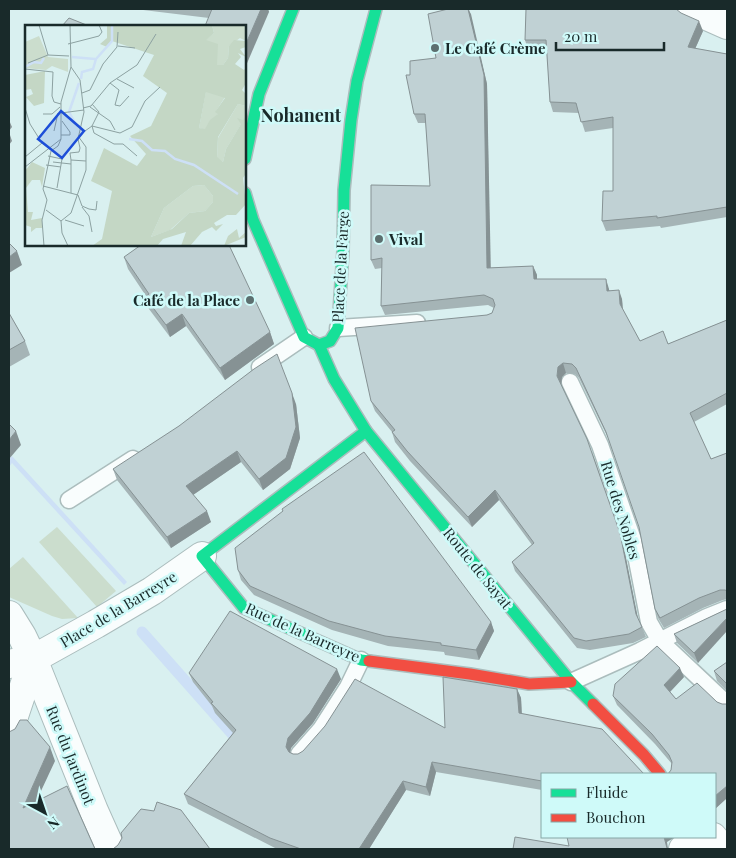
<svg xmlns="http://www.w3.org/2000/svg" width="736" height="858" font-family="'Playfair Display',serif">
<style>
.green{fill:#cbddcd}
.water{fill:#cde0f6}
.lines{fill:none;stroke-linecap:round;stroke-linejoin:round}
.stream{stroke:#cde0f6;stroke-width:11}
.lane-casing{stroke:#abbdbd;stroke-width:19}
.street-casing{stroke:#abbdbd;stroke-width:30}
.fast-casing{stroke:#abbdbd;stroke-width:14}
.jam-casing{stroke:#abbdbd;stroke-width:14}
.lane{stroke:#f9fdfd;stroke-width:16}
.street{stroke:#f9fdfd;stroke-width:28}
.fast{stroke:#16e098;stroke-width:11}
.jam{stroke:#f24e42;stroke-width:11}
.wall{fill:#a5b4b6}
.shaded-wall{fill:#869294}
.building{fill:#c0d1d4;stroke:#869294}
.poi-dot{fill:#5c6f6f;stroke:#cffaf9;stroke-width:2}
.labels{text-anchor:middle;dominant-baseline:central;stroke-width:5;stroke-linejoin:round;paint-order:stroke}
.poi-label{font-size:15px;font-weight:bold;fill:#192a2a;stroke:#cffaf9;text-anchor:start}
.street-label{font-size:15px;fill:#192a2a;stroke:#cffaf9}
.quarter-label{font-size:18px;font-weight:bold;fill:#192a2a;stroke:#cffaf9}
.inset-river{fill:none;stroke:#cde0f6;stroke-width:2.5}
.inset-road{fill:none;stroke:#8ca1a1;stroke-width:1}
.view{fill:#1d4ed8;fill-opacity:0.15;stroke:#1d4ed8;stroke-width:2.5}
.inset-edge{fill:none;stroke:#192a2a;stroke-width:2.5}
</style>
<rect width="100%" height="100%" fill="#d9f0f0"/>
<g class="green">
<polygon points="57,527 116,591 97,607 39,542"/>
<polygon points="23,557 78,618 62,619 52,616 9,597 9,569"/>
</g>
<polygon class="water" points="12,456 127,582 124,585 12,463 9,467 9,459"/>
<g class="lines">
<polyline class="stream" points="142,632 242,745"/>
<defs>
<g id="lane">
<polyline points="338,328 417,323"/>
<polyline points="260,367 304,337"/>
<polyline points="570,382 600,445 633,540 649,622 660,641 727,704"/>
<polyline points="69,500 133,459"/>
<polyline points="571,682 640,651 707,617 727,609"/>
<polyline points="299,754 321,729 348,687 361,660"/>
</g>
<g id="street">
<polyline points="691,9 727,25"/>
<polyline points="9,615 22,636 33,659 94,811 111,849"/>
<polyline points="9,664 33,659 96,624 152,591 202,556"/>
<polyline points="9,731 33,659"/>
<polyline points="713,837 723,849"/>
<polyline points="683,849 702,837"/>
</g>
<g id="fast">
<polyline points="245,159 259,94 293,9"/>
<polyline points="245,193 253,220 304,337 319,345"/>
<polyline points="319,345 334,379 366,431 571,682 593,704"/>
<polyline points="319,345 330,341 338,328 343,251 344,190 351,120 357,81 376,9"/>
<polyline points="366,431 202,556 244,608 361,660 369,661"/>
</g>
<g id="jam">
<polyline points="369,661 470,674 529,684 571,682"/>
<polyline points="593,704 644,755 660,774"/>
</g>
</defs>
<use href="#lane" class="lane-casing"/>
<use href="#street" class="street-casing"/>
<use href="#fast" class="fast-casing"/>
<use href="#jam" class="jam-casing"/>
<use href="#lane" class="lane"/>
<use href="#street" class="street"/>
<use href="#fast" class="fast"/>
<use href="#jam" class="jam"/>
</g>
<g class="wall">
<polygon points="135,9 268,9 269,12 209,18"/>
<polygon points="448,9 469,9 487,84 490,268 533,266 537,275 537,279 609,289 609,290 622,299 623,310 640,341 668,344 727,320 727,404 694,422 711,459 727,453 727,599 723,600 703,608 664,628 658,618 655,609 639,527 609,440 579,378 575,374 566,373 562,377 561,384 623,543 638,619 642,627 646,637 633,643 590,650 577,648 515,571 512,562 532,545 499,500 472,527 410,461 395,442 392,432 375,411 371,401 487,315 492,313 494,308 488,305 385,315 381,306 382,268 375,269 371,260 430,186 426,123 418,123 414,114 410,75 436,58"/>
<polygon points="703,31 695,49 727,54 727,217 661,228 660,226 606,231 602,221 613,191 613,128 585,132 579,113 553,112 550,102 547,50 528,50 525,40"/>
<polygon points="124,257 270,332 274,344 225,380 186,326 170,337 149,309 145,297 146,296 128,269"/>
<polygon points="9,313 25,341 30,355 9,367"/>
<polygon points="296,404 300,438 290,469 263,490 241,462 193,495 211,522 171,548 117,480 113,469"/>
<polygon points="282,509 491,622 494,631 479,660 445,655 444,652 388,646 332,630 254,595 241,580 238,570 283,511"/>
<polygon points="727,609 698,663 677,643 674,634"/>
<polygon points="727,662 727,691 717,681 714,671"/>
<polygon points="189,673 341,679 313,723 291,748 290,752 293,754 298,754 445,728 517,689 521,698 522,713 542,774 542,790 436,772 430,796 406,790 369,849 277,849 188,804 184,794 233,733 215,713 212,706 193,682"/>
<polygon points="684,677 670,692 676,699 717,702 722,704 727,704 727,798 715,809 715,774 671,770 672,764 655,744 617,705 613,696"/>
</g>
<g class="shaded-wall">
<polygon points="261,9 268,9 269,12 245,68 245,46"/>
<polygon points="468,9 471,14 487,84 491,277 487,268"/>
<polygon points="699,21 703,31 691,58 688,47"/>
<polygon points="9,120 12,127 9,131"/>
<polygon points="9,132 12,141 9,145"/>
<polygon points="17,251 22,265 9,273 9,257"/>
<polygon points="533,266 537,275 537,288 534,279"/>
<polygon points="606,279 609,289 610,300 607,291"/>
<polygon points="619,290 622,299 623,313 620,304"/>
<polygon points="182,314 186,326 170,337 166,325"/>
<polygon points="270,332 274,344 225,380 220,368"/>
<polygon points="563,363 566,373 562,377 561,386 557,376 558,367"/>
<polygon points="292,393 296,404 300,438 290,469 263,490 259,479"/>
<polygon points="16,431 21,445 9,459 9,440"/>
<polygon points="591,449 623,543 639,624 636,614"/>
<polygon points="237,451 241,462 190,497 186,486"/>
<polygon points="495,490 499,500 472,527 468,517"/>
<polygon points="207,511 211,522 171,548 167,537"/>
<polygon points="727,618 727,631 698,663 694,653"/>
<polygon points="491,622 494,631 479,660 476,650"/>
<polygon points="680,668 684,677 667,695 664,685"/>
<polygon points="337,669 341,679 313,723 291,748 289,757 286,747 288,738"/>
<polygon points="517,689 521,698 522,722 519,713"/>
<polygon points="50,747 55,761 27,821 23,808"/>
<polygon points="432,762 436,772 430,796 426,787"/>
<polygon points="403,781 406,790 369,849 359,849"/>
<polygon points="727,786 727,798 715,809 715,796"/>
<polygon points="664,837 675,837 667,842 668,849 667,849"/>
</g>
<g class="building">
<polygon points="212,9 261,9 245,46 245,26 205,26"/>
<polygon points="448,9 468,9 484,75 487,268 533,266 534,279 606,279 607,291 619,290 620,304 640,341 663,331 668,344 727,320 727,393 690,413 711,459 727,453 727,591 725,590 720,590 699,598 660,618 655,609 639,527 606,432 576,368 572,364 563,363 558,367 557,376 587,439 620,533 636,614 642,627 629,634 586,641 574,638 512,562 534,543 495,490 468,517 407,451 392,432 395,430 371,401 355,328 487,315 492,313 495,305 493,299 484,295 381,306 382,258 371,260 371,185 430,186 425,114 414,114 406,75 410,75 410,61 436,58 428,14"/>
<polygon points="526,9 676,9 681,13 699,21 688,47 727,54 727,207 657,218 657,216 602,221 603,191 613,191 613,117 581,122 576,103 550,102 546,40 525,40"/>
<polygon points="69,18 89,26 62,26"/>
<polygon points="9,243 17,251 9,257"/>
<polygon points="141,245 229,245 270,332 220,368 182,314 166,325 145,297 149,294 124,257"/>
<polygon points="9,313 25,341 9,350"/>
<polygon points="277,354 292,393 296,427 286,458 259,479 237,451 186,486 207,511 167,537 113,469 179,426 254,369"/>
<polygon points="9,424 16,431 9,440"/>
<polygon points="364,452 491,622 476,650 441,645 441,643 385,636 329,621 250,586 238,570 235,548 283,511 282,509"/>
<polygon points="727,609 727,618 694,653 674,634"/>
<polygon points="230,611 337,669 310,713 288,738 286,747 289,752 293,754 298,754 303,751 325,726 355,679 445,728 443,677 517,689 519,713 602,729 644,774 542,774 542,781 432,762 426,787 403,781 359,849 301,849 270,838 184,794 236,730 211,703 213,702 189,673"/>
<polygon points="657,646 680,668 664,685 676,699 697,683 717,702 722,704 727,704 727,786 715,796 715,774 668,774 671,770 672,762 669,755 652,734 613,696 615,684"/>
<polygon points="727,662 727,684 714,671"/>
<polygon points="20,720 27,720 50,747 23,808 67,786 95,849 9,849 9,732 15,729"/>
<polygon points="157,802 181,810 210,849 113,849 118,845 122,838 121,833 141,809 154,811"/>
<polygon points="515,837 569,846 567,837 664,837 667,848 668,849 513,849"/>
</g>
<g class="poi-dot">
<circle cx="435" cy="48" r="5"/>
<circle cx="379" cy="239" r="5"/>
<circle cx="250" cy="300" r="5"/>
</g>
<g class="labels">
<g class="poi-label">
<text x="445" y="48">Le Café Crème</text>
<text x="389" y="239">Vival</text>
<text x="240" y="300" text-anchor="end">Café de la Place</text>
</g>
<g class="street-label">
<text transform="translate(340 267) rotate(-87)">Place de la Farge</text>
<text transform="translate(621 510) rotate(73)">Rue des Nobles</text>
<text transform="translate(478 568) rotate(51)">Route de Sayat</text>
<text transform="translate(118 609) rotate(-31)">Place de la Barreyre</text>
<text transform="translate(303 632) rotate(24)">Rue de la Barreyre</text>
<text transform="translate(71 755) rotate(68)">Rue du Jardinot</text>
</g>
<g class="quarter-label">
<text x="301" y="115">Nohanent</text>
</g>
</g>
<g transform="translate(25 25)">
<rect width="221" height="221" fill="#d9f0f0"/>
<path d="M187 0H221V16L215 13 204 21 203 33 198 40H192L180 15 189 8ZM14 11 23 32 43 34V47L27 41 21 45 0 43V17ZM181 66 200 72 191 86 194 88 180 105 174 103ZM213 79 221 81V91L201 124 198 137 192 133 193 113ZM179 160 188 171V177L180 186 164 188 145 205 126 212 139 183 168 161Z" fill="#cbddcd"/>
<path d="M82 0H187L189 8 181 15 193 19 192 40H198L203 33 204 21 209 15 221 16V22L215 24 221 32 213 28 216 32 210 39 219 45 221 43V58L217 65 221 69V81L213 79 193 112 192 132 198 137 201 124 216 99 212 93 218 95 221 91 222 147 218 153 221 179 211 190H202L189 198 191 201 198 199 191 206 187 202 177 207 165 221H156L161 207 138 214 132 221H67L77 214 87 166 66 156 79 123 112 141 121 129 105 111 126 101 142 68 118 51 129 30 87 16 82 22 75 19 82 13ZM181 67 200 73 190 87 193 89 185 95 180 104 174 103ZM179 160 188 171V177L180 186 164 188 147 204 126 212 139 183 168 161ZM20 46 19 78 9 81 1 72 8 69 6 64 0 65V50ZM7 137 20 143 17 162 15 155H7L1 163 3 187H8L6 195 17 193V203H11L6 207V202L0 200V146ZM212 204 214 213 221 207V212L199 221 203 211Z" fill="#c4d7c5" fill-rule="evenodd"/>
<path class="inset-river" d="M47 32 70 34M0 42 9 37 16 38 19 33M56 54 57 47 68 44 71 34 87 16V0M50 98 44 87 54 58M104 114 117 116 127 125 140 126 150 134 169 140 213 169"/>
<path class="inset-road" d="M14 0 23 30M43 19 74 11 77 7 74 0M93 21 110 23M23 30 44 31M3 38 23 30M46 42 55 55 59 87 53 114 55 123 54 127 45 128 46 135M0 44 28 47 27 71 29 77 36 79M92 54 109 63M85 58 94 65 90 80 95 81 104 71M57 68 65 65 78 39 92 22 93 7M67 79 74 87 67 101 69 108 89 119H98L112 131M65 82 85 96 90 105M0 83 5 99M58 83 66 81 85 58 112 40 131 9M36 88 59 85M18 89H27L35 82M5 99 17 118 25 123M29 106 33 88M36 110H45V107L37 96M53 111 67 101 95 108 107 102 120 76 135 62M26 126 33 121 36 114V77L46 42 45 0M23 131 37 134 32 163M0 132 17 118M28 137 46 139M21 140 36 142M0 142 36 114M18 161 53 170 57 181 64 184 71 185 72 176M46 168V135L61 136M57 182 64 191 67 207M21 185 36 196M40 195 59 201M36 196 46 188 61 145V122L53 111M36 196 37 208 43 221M19 221 17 195 22 175 18 164 26 126"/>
<path class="view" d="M36 86 59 106 37 133 13 114Z"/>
<rect width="221" height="221" class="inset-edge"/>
</g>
<rect width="736" height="858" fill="none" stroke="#192a2a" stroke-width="20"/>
<rect x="541" y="773" width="175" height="65" fill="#cffaf9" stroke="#86a7a6"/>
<rect x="551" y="789" width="25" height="8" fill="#16e098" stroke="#86a7a6"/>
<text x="586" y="798" font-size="15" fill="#192a2a">Fluide</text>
<rect x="551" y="814" width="25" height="8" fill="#f24e42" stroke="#86a7a6"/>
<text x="586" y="823" font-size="15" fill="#192a2a">Bouchon</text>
<g transform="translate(45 813) rotate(140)" stroke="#cffaf9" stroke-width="4" paint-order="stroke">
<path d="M0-4L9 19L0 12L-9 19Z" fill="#192a2a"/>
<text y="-8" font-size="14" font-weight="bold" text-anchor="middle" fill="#192a2a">N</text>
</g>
<path d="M556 42v8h108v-8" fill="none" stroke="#192a2a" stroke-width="2.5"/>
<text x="564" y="42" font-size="15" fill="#192a2a" stroke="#cffaf9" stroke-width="4" paint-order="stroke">20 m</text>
</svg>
